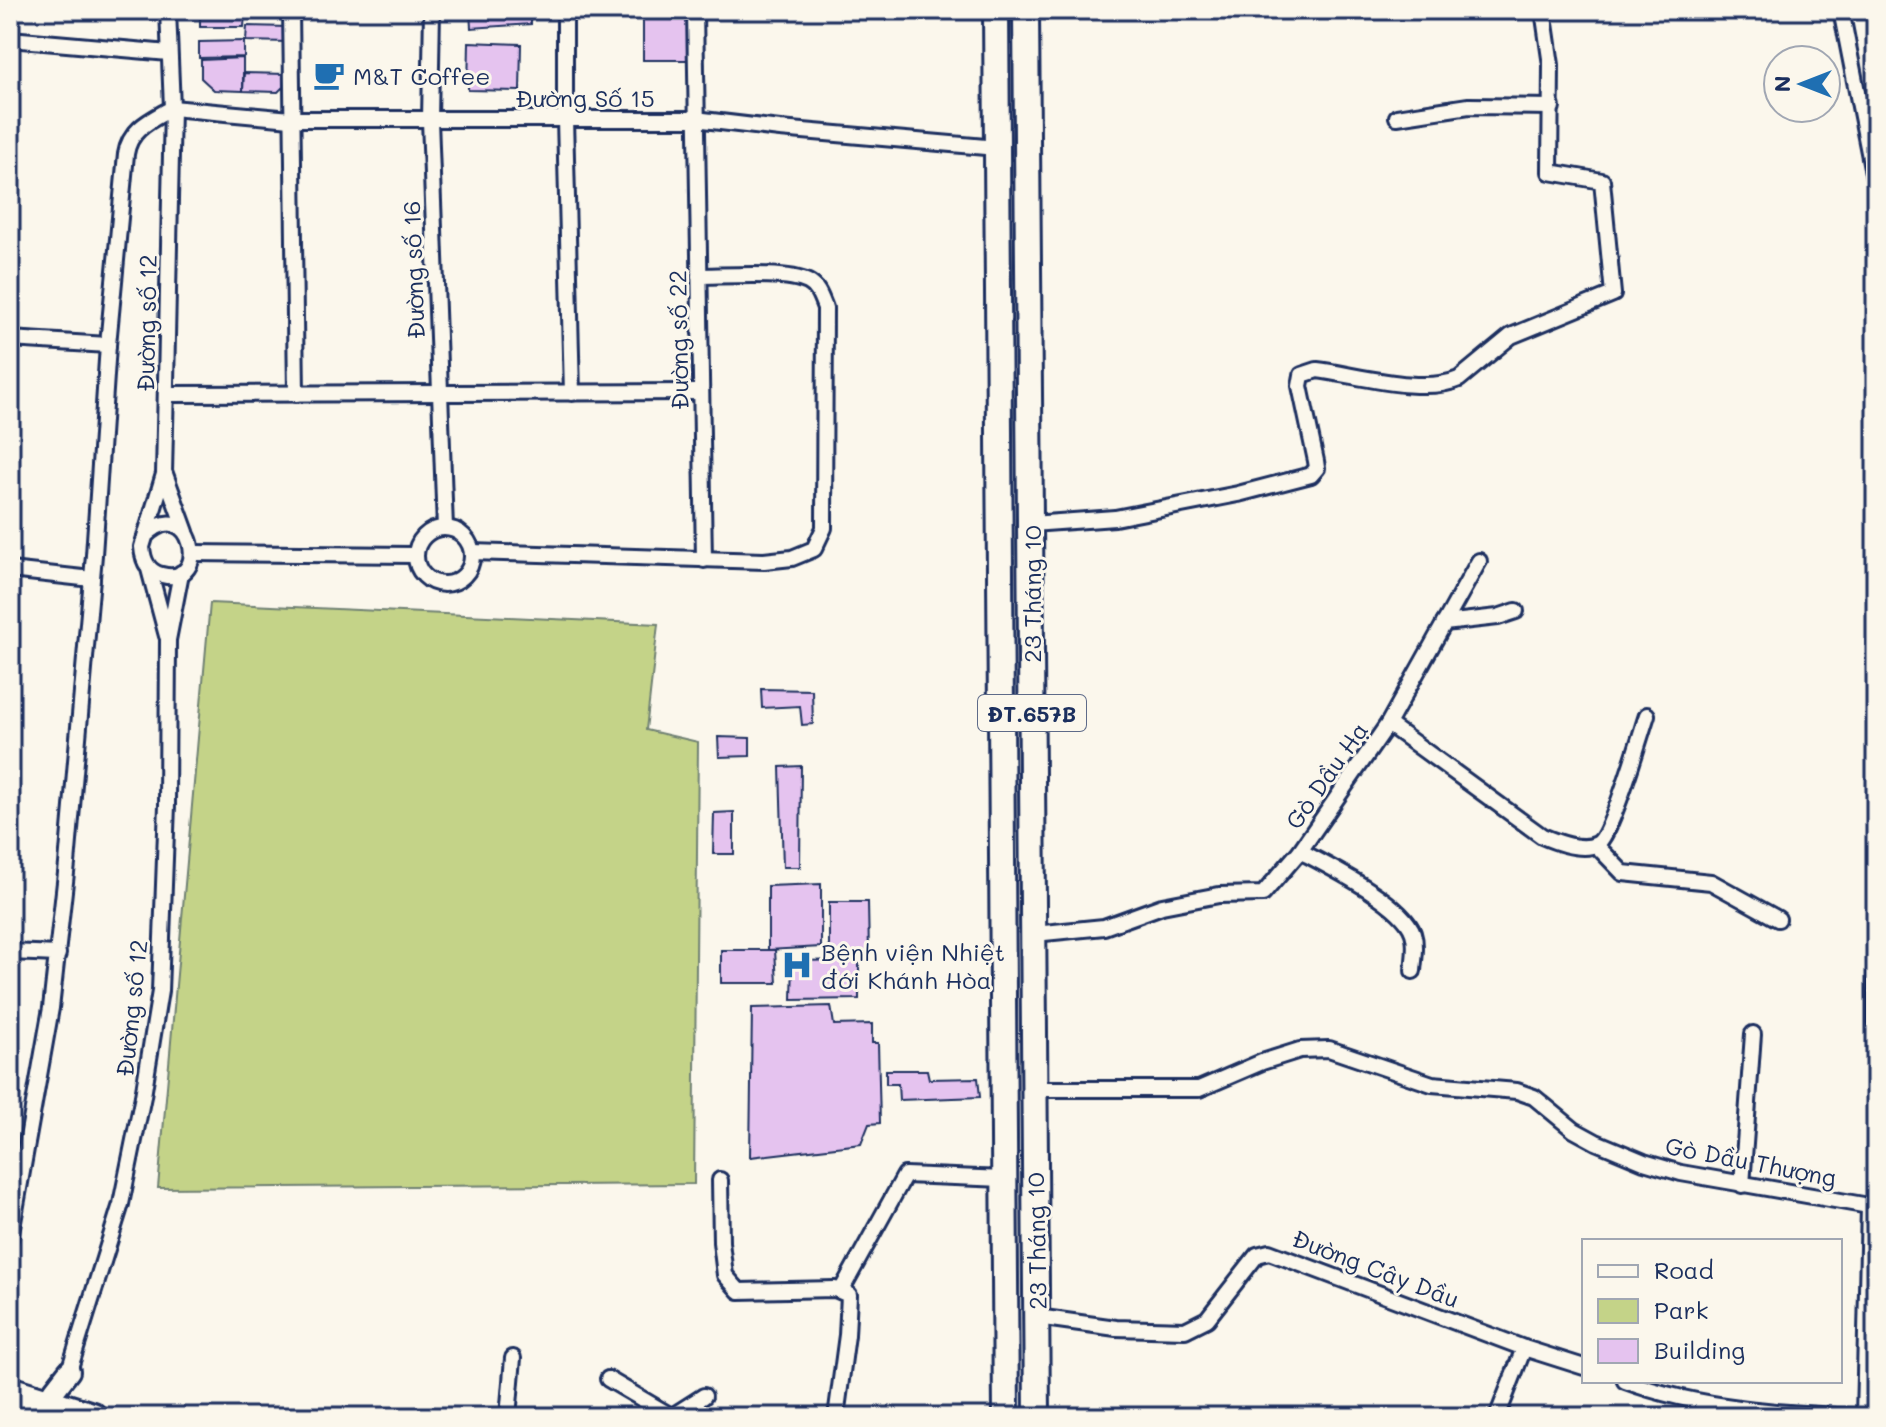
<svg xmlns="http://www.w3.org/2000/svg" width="1886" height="1427" font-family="Mali,sans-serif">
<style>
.green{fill:#c4d388;stroke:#708173;stroke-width:2}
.building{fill:#e5c3ef;stroke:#1b2f5e;stroke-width:2}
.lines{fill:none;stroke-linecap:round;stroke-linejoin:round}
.street-casing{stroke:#1b2f5e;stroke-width:20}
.secondary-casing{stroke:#1b2f5e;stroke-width:26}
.primary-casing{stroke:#1b2f5e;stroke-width:30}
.highway-casing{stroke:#1b2f5e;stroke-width:34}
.street{stroke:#fbf7ec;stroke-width:14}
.secondary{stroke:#fbf7ec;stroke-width:20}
.primary{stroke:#fbf7ec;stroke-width:24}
.highway{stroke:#fbf7ec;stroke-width:28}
.labels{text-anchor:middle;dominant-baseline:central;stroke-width:6;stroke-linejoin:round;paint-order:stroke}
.shield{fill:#fbf7ec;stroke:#5e6b89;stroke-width:2}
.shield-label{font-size:22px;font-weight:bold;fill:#1b2f5e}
.poi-label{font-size:24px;fill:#1b2f5e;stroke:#fbf7ec;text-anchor:start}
.street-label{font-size:24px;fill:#1b2f5e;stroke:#fbf7ec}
</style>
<rect width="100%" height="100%" fill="#fbf7ec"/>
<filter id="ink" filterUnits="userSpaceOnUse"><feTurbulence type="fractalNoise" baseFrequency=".0125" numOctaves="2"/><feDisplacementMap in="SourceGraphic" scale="16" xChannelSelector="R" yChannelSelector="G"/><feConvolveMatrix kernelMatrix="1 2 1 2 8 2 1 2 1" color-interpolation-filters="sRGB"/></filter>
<g filter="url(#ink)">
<polygon class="green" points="210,603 658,624 646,730 698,742 694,1184 158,1188"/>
<g class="building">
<polygon points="531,10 531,24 471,28 470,11"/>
<polygon points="200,12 245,13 244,27 200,27"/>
<polygon points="643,14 690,14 691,60 643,60"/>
<polygon points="247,26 288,27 288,42 246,41"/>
<polygon points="244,41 244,57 199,58 199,42"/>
<polygon points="469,42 521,44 520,91 468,90"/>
<polygon points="243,58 243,91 214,90 201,78 201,60"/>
<polygon points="244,73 286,74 287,83 278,92 243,91"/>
<polygon points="761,689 812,690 813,724 802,725 800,706 762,708"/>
<polygon points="718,737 750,738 750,756 719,757"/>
<polygon points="801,766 800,867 783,867 780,767"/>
<polygon points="734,812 734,854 713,854 714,813"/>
<polygon points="821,884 821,947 768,950 768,886"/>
<polygon points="829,902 868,902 869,955 829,957"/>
<polygon points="721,950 775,950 777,983 721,983"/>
<polygon points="859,960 859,999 792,1000 793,961"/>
<polygon points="831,1006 834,1025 872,1024 872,1043 878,1043 880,1123 869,1124 861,1144 750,1157 752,1008"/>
<polygon points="886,1070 927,1070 929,1079 978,1078 980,1097 899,1100 898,1084 886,1084"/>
</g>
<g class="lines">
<defs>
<g id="street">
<polyline points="291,10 296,394"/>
<polyline points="432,10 430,120 445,528"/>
<polyline points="565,10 565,119 572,393"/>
<polyline points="695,10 704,560"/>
<polyline points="1841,10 1876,188"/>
<polyline points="10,39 169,53"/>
<polyline points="172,108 291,119 695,119 780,129 997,148"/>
<polyline points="1397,117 1469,106 1552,107"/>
<polyline points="10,339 108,345"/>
<polyline points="166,394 701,392"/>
<polyline points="165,474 186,532"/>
<path d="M1031 524 1115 518 1238 494 1311 475 1317 468 1316 461 1300 386 1302 375 1317 370C1357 375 1423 395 1459 379L1511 336 1613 294 1602 181 1550 172 1551 65 1543 10"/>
<circle cx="444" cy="556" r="28"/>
<path d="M145 536C192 490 213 588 162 575 148 572 143 561 142 547L164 474 172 108 168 10"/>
<path d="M472 552 764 561 792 558 814 549 824 528 825 308C821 298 818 287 808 282 787 271 724 276 699 276"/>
<polyline points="193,553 415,555"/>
<polyline points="149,569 167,636"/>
<polyline points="10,570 92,579"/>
<polyline points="1444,623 1498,617 1516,611"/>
<polyline points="1388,724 1479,561"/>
<polyline points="1596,845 1623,873 1711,882 1778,919"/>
<path d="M1300 851C1328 866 1403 903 1413 933 1417 945 1414 958 1413 971"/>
<path d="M1034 934 1104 927 1162 906 1219 895 1263 894 1300 851 1388 724 1542 836C1556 842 1583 852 1597 844 1611 837 1640 736 1647 715"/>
<polyline points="10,952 58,954"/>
<polyline points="1876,955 1876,1023"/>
<polyline points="1034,1089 1199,1089 1262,1062 1300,1050 1329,1049 1432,1084 1517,1091 1534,1097 1574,1130 1596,1142 1644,1162 1681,1173 1869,1206"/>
<polyline points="720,1180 721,1242 725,1275 739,1291 835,1289 849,1295 847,1335 836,1417"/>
<polyline points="1742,1185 1753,1034"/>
<path d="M10 1239 51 1008 67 864 94 555 108 345 126 154C130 128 152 120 172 108"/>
<polyline points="841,1291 905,1175 1004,1179"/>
<polyline points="1037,1317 1116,1328 1185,1330 1207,1319 1257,1255 1269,1252 1524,1348 1584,1367"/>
<polyline points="69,1371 121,1204 143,1096 160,991 167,805 168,640 181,573"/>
<polyline points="608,1379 671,1416"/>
<path d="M1625 1381C1700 1409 1785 1414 1864 1417"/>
<polyline points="508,1417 513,1358"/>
<polyline points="671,1417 704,1396"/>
<polyline points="1497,1417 1524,1348"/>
<polyline points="1864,1417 1869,1206 1876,1202"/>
</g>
<polyline id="secondary" points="41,1417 45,1402 69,1371"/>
<g id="primary">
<polyline points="996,10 1006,1417"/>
<polyline points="1026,10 1037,1417"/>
</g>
<polyline id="highway" points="10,1391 92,1417"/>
</defs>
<use href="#street" class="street-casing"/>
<use href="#secondary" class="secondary-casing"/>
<use href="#primary" class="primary-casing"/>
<use href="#highway" class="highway-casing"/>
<use href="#street" class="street"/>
<use href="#secondary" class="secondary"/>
<use href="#primary" class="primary"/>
<use href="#highway" class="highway"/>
</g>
</g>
<defs>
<symbol id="cafe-bare" viewBox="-9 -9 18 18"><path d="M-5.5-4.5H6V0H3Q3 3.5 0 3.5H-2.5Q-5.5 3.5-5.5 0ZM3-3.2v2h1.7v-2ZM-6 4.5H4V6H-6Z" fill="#1f6fb2" stroke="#fbf7ec" stroke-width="2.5" paint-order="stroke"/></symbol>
<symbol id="hospital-bare" viewBox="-9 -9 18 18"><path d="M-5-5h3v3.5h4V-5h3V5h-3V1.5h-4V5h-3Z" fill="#1f6fb2" stroke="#fbf7ec" stroke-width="2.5" paint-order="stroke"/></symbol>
</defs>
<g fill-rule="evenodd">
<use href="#cafe-bare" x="307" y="53" width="44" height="44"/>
<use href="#hospital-bare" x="775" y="943" width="44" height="44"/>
</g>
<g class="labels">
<rect class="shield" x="978" y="695" width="108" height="36" rx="6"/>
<g class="shield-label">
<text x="1032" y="713">ĐT.657B</text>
</g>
<g class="poi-label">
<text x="353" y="75">M&amp;T Coffee</text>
<text x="821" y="951">Bệnh viện Nhiệt<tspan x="821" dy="28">đới Khánh Hòa</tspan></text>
</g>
<g class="street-label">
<text x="585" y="97">Đường Số 15</text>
<text transform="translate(413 270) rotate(-92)">Đường số 16</text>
<text transform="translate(146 323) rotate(-89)">Đường số 12</text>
<text transform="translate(678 340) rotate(-91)">Đường số 22</text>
<text transform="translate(1031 594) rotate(-90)">23 Tháng 10</text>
<text transform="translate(1326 775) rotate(-55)">Gò Dầu Hạ</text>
<text transform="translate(131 1008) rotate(-84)">Đường số 12</text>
<text transform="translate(1751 1161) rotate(11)">Gò Dầu Thượng</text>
<text transform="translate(1036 1241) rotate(-91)">23 Tháng 10</text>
<text transform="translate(1376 1268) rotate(21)">Đường Cây Dầu</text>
</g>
</g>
<rect width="1886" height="1427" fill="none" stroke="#fbf7ec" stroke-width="40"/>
<rect x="20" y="20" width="1846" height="1387" fill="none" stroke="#1b2f5e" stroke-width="3" filter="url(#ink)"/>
<rect x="1582" y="1239" width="260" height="144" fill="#fbf7ec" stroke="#a1a7b3" stroke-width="2"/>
<rect x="1598" y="1265" width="40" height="12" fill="#fbf7ec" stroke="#a1a7b3" stroke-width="2"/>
<text x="1654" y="1279" font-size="24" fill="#1b2f5e">Road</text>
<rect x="1598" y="1299" width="40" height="24" fill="#c4d388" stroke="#a1a7b3" stroke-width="2"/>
<text x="1654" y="1319" font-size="24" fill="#1b2f5e">Park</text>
<rect x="1598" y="1339" width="40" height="24" fill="#e5c3ef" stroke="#a1a7b3" stroke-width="2"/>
<text x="1654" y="1359" font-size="24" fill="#1b2f5e">Building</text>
<g transform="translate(1802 84) rotate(270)"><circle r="38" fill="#fbf7ec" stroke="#a1a7b3" stroke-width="2"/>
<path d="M0-6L14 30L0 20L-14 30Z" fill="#1f6fb2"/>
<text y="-12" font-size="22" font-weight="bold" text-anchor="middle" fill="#1b2f5e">N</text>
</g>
</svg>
